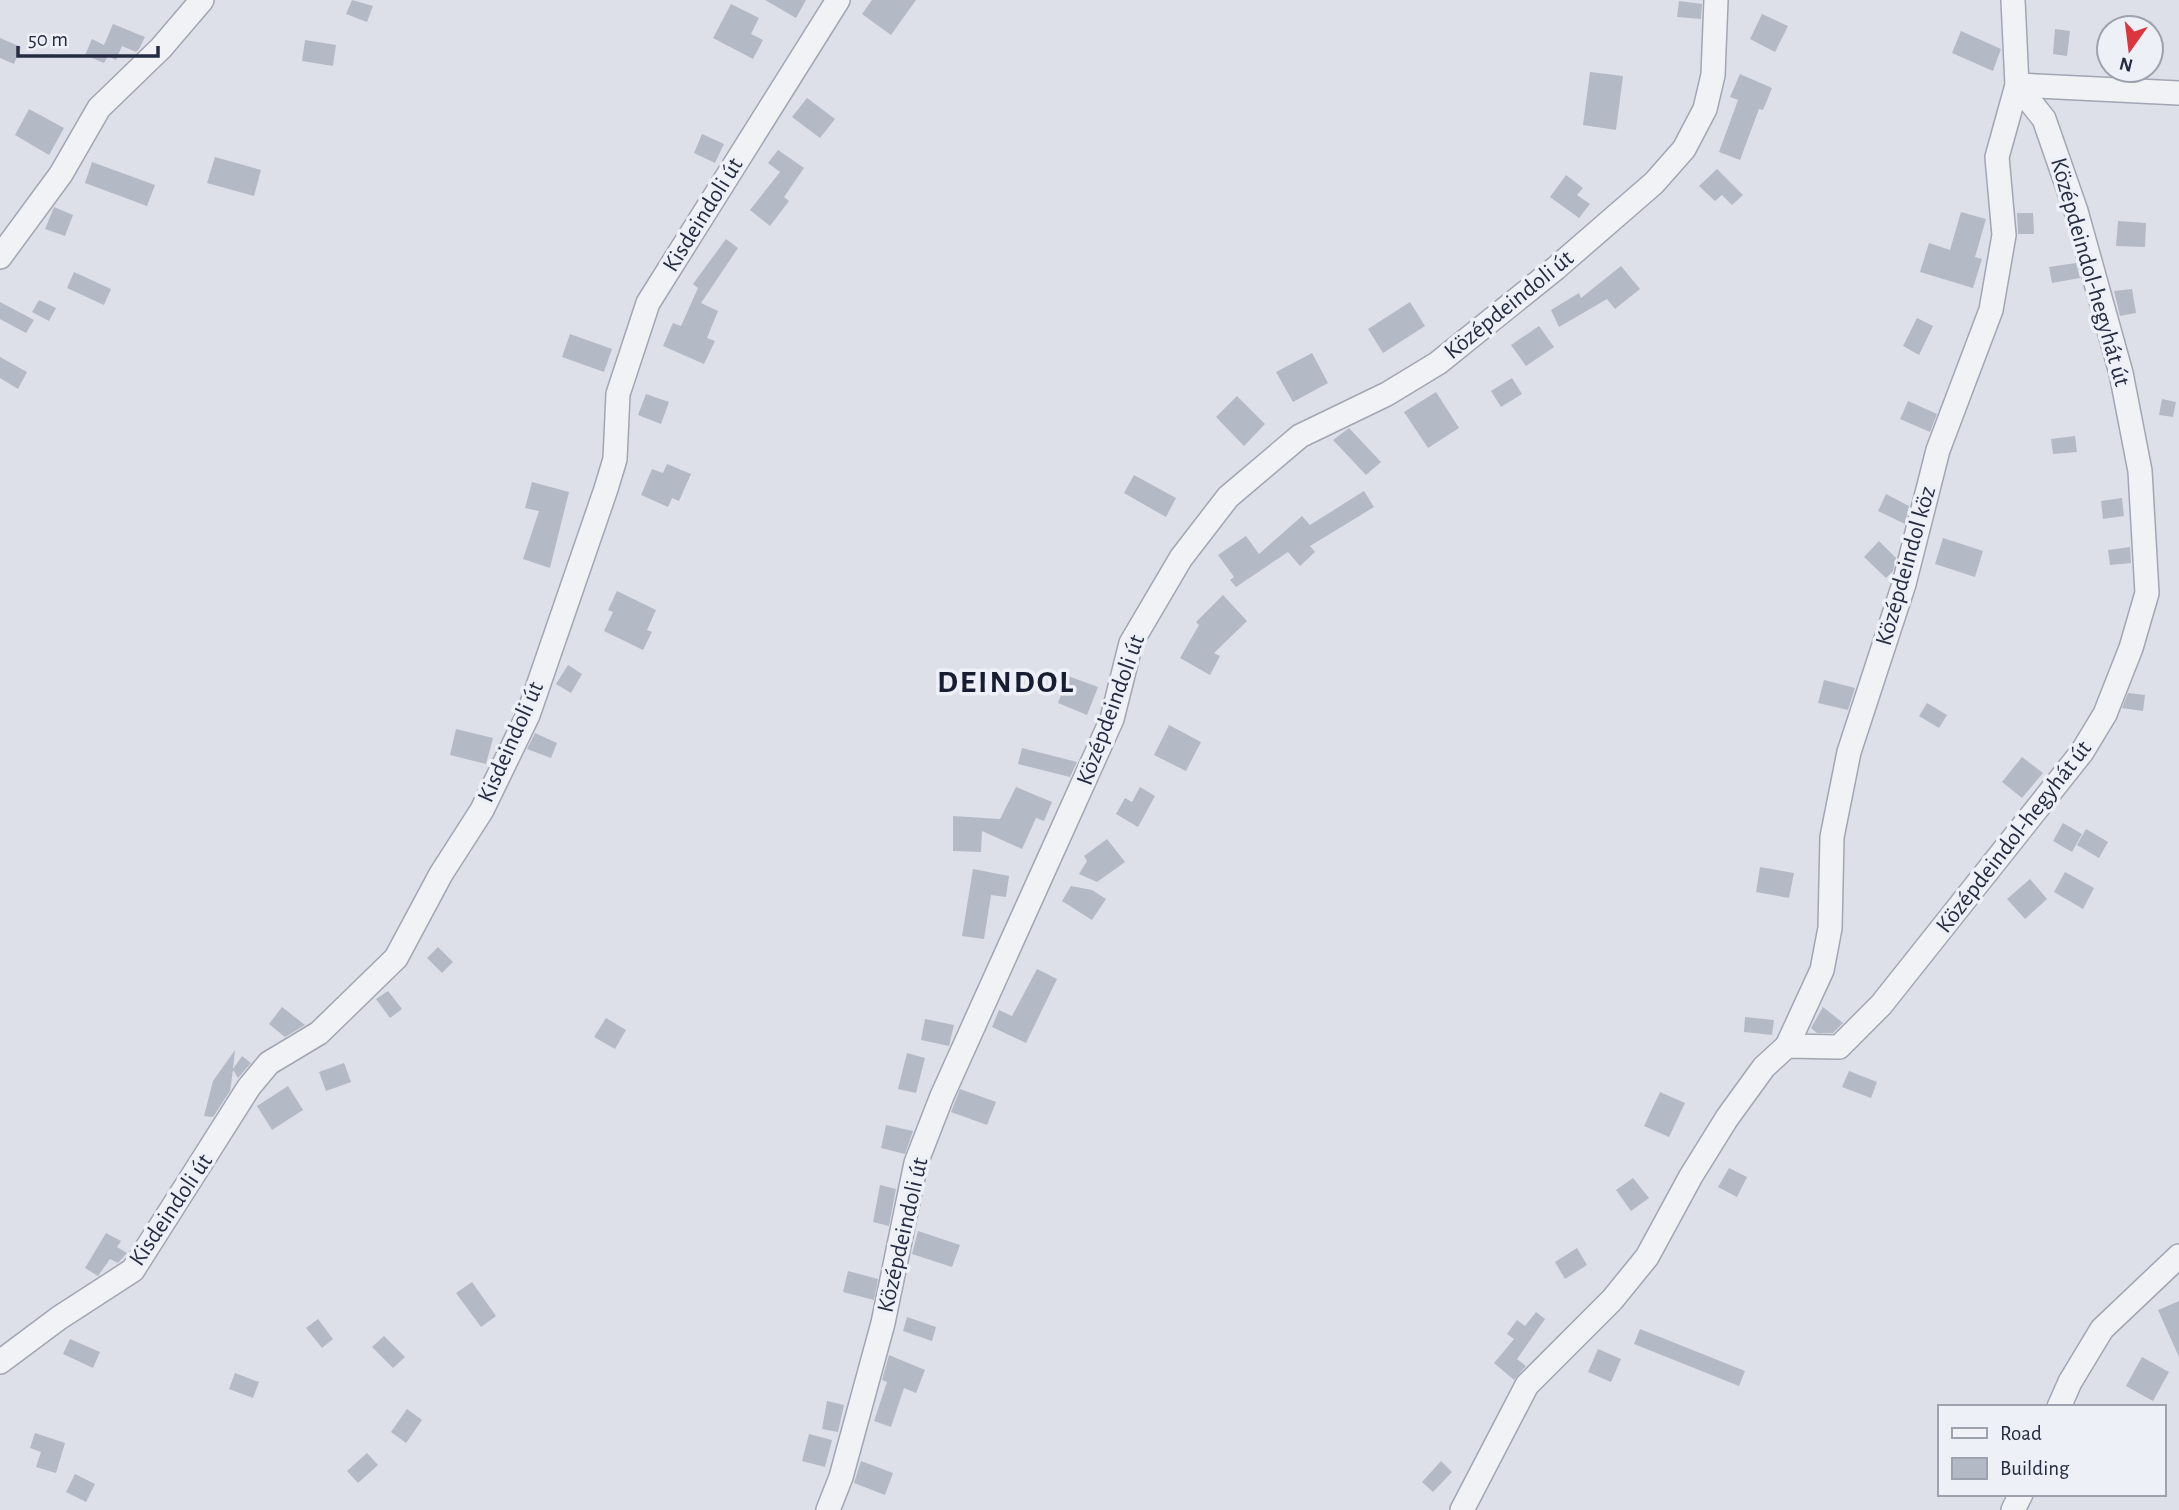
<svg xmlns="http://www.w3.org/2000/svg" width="2179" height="1510" font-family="'Alegreya Sans',sans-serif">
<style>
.building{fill:#b4b9c6}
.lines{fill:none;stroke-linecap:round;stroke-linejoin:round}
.minor-casing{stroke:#a2a6b3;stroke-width:26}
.minor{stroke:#f0f2f6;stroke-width:23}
.labels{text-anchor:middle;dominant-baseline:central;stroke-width:7;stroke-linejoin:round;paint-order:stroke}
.street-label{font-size:24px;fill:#252c41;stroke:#edf0f6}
.district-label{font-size:32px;font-weight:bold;letter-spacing:2px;fill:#171e31;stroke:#edf0f6}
</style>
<rect width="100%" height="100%" fill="#dde0e8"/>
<g class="building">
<polygon points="352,0 373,6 367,22 346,14"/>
<polygon points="765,0 806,0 796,18"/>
<polygon points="872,0 916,0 891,35 862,14"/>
<polygon points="1679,1 1702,4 1701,19 1677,17"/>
<polygon points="731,4 759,18 751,34 763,40 753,59 713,38"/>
<polygon points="1762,14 1788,26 1775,52 1750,39"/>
<polygon points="113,24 145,37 139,49 136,52 122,46 116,60 108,56 104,63 85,55 92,39 104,45"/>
<polygon points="2055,29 2070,31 2067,56 2053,54"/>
<polygon points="1961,31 2001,49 1993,71 1952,53"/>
<polygon points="0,38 21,47 14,64 0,58"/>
<polygon points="305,40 336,45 333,66 302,61"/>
<polygon points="1590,72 1623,76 1616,130 1583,125"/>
<polygon points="1740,74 1772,88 1763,110 1759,109 1740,160 1719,152 1738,100 1730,97"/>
<polygon points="807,98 835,119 820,138 792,117"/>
<polygon points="29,109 64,128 49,155 15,135"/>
<polygon points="702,134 724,144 715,163 694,153"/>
<polygon points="778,150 804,168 784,197 789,201 770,226 750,210 780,172 768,163"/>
<polygon points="215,157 261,170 254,196 207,183"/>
<polygon points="92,162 155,185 147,206 85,183"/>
<polygon points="1717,169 1743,195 1732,205 1722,195 1715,201 1699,186"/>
<polygon points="1566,175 1583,188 1577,195 1590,204 1579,218 1550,197"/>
<polygon points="54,207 73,215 65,236 45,229"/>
<polygon points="1961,212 1986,219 1975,257 1982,259 1973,288 1920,272 1929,243 1950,250"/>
<polygon points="2017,213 2033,213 2034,234 2018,234"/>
<polygon points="2118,221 2146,223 2145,247 2116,246"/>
<polygon points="726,239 738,248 701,303 718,311 707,338 715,341 704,364 663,346 673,323 681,326 698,288 693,284"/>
<polygon points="2076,263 2080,278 2052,283 2049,267"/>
<polygon points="1621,266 1640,289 1615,309 1607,299 1559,327 1551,310 1579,293 1581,298"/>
<polygon points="74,272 111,289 104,305 67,288"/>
<polygon points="2132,289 2136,313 2120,316 2114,291"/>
<polygon points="39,300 56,308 49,321 32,312"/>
<polygon points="0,302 34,320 26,333 0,319"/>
<polygon points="1410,302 1425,326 1383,353 1368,329"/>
<polygon points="1917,318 1933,326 1919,355 1903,346"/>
<polygon points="1539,326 1554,347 1526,366 1511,345"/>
<polygon points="570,334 612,349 604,372 562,357"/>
<polygon points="1312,353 1328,383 1293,402 1276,372"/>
<polygon points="0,357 27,372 18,389 0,378"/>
<polygon points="1512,378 1522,394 1501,407 1491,391"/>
<polygon points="1436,392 1459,428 1428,448 1404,412"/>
<polygon points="646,394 669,402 661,424 638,415"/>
<polygon points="1237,396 1265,424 1244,446 1216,417"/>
<polygon points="2162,399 2176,402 2173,417 2159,415"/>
<polygon points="1908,401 1937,414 1930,432 1900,419"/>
<polygon points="1349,428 1381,462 1366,475 1333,440"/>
<polygon points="2075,436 2077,452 2053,454 2051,439"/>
<polygon points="667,464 691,474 679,501 672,498 668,507 641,495 652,469 663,473"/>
<polygon points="1134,475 1176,498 1166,517 1124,493"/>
<polygon points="532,482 569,492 550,568 523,559 539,511 525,508"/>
<polygon points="1364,491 1374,507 1310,546 1315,552 1300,566 1288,552 1236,587 1230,580 1234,577 1218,555 1246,536 1259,554 1302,516 1310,525"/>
<polygon points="1886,494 1909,506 1905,524 1878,511"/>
<polygon points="2122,498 2124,516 2103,519 2101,501"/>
<polygon points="1943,538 1983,551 1975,577 1935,564"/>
<polygon points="1879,541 1896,558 1893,571 1886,578 1864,557"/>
<polygon points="2130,547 2131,563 2110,565 2108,550"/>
<polygon points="617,591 656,610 647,630 652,632 643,650 604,631 613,612 608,610"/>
<polygon points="1223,595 1247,621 1214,653 1220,656 1210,675 1180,658 1199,625 1196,622"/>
<polygon points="568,665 582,674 571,693 556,684"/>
<polygon points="1068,676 1098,687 1087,715 1058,703"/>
<polygon points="1824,680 1855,688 1848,710 1818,703"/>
<polygon points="2128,693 2145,695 2143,711 2122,708"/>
<polygon points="1927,703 1947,715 1939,728 1919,716"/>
<polygon points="1169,725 1201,742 1186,771 1154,755"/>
<polygon points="456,729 493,738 486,764 450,755"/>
<polygon points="535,733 557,743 551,758 527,749"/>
<polygon points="1022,748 1077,762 1070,777 1018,764"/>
<polygon points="2022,757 2043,773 2022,798 2002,782"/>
<polygon points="1016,787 1052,802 1044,821 1036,818 1022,849 982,831 981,852 953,851 953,816 1000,819"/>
<polygon points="1140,787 1155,796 1138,827 1116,814 1125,798 1132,802"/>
<polygon points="2063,823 2082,834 2072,852 2053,841"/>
<polygon points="2086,829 2108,842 2099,858 2077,845"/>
<polygon points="1107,839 1125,862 1097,882 1079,874 1087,861 1084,856"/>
<polygon points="1760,867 1794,873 1789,898 1756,892"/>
<polygon points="973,869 1009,876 1006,897 991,895 984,939 962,936"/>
<polygon points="2065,872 2094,888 2083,909 2054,892"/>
<polygon points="2030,879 2047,899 2025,919 2007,899"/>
<polygon points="1071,886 1092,890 1106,899 1092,920 1062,901"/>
<polygon points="438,947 453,962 442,973 427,958"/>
<polygon points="1037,969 1057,979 1026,1043 992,1027 999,1010 1012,1016"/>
<polygon points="388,991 402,1009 390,1018 376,999"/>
<polygon points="282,1007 305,1025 285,1037 269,1024"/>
<polygon points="1823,1007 1843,1023 1833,1033 1817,1033 1811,1028"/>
<polygon points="1745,1017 1774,1020 1772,1035 1744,1032"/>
<polygon points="606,1018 626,1030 615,1049 594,1037"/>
<polygon points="925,1019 954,1025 949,1046 921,1040"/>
<polygon points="235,1050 233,1069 242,1056 251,1063 238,1078 233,1070 230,1091 213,1117 204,1116 213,1081"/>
<polygon points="907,1053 925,1058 916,1093 898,1089"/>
<polygon points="344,1063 351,1082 326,1091 319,1072"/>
<polygon points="1849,1071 1877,1082 1871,1098 1842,1087"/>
<polygon points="288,1086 303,1110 272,1130 257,1106"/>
<polygon points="960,1089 996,1102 987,1125 951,1112"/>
<polygon points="1660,1092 1685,1103 1669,1137 1644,1126"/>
<polygon points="886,1125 913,1131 905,1154 881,1148"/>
<polygon points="1729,1168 1747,1177 1737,1197 1718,1187"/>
<polygon points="1633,1178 1649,1198 1631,1211 1616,1190"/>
<polygon points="880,1185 896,1189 889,1226 873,1222"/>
<polygon points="918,1231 960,1245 952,1267 912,1254"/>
<polygon points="106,1233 121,1241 117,1247 127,1253 118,1263 110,1259 98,1276 85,1268"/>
<polygon points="1577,1248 1587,1265 1565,1279 1555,1262"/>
<polygon points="848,1271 878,1279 874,1300 843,1292"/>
<polygon points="472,1282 496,1316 481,1327 456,1293"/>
<polygon points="2179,1301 2179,1357 2158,1310"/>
<polygon points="1536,1312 1545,1319 1517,1359 1526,1366 1514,1380 1494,1363 1514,1339 1507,1334 1517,1320 1525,1326"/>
<polygon points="907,1317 936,1327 932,1341 903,1331"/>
<polygon points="318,1319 333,1339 322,1348 306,1328"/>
<polygon points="1640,1329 1745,1371 1739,1386 1634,1344"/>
<polygon points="384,1336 405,1357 393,1368 372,1347"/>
<polygon points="70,1339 100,1352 93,1368 63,1354"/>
<polygon points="1598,1349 1621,1359 1611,1382 1588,1372"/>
<polygon points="889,1355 925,1370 916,1393 904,1388 891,1427 874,1421 887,1382 882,1380"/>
<polygon points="2142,1357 2169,1372 2153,1401 2126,1386"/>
<polygon points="235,1373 259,1382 253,1398 229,1389"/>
<polygon points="827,1401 844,1405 838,1432 822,1429"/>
<polygon points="407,1409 422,1420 406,1443 391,1432"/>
<polygon points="35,1433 65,1443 56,1473 36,1467 41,1452 30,1448"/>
<polygon points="809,1434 832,1440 825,1467 802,1461"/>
<polygon points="367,1453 378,1465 358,1483 347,1471"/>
<polygon points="861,1461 893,1473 885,1495 854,1483"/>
<polygon points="1441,1461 1452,1472 1433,1492 1422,1482"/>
<polygon points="75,1474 95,1484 86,1502 66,1492"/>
</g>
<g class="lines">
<defs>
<g id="minor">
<polyline points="0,257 61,174 99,108 161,48 202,0"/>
<polyline points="1787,1046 1822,970 1830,928 1832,837 1849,752 1904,584 1938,450 1991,310 2004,235 1997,157 2017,85 2179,93"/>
<polyline points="0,1362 59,1318 133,1270 249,1087 269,1063 319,1033 396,958 441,874 482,810 528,715 606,489 615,459 618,394 648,303 838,0"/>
<polyline points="2059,1407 2070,1382 2102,1329 2179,1256"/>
<polyline points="828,1510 841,1477 883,1323 916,1163 942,1096 1112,719 1131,643 1181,558 1228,497 1300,436 1387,394 1438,363 1556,268 1654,183 1684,149 1705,109 1713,75 1716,0"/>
<polyline points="1462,1510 1527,1385 1612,1300 1647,1257 1691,1176 1727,1118 1764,1067 1787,1046 1839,1047 1881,1005 2082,752 2105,714 2131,648 2147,593 2140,471 2121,373 2076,211 2044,119 2017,85 2013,0"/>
<polyline points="2013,1510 2021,1494"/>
</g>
</defs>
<use href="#minor" class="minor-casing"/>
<use href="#minor" class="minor"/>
</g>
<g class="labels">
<g class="street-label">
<text transform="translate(703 215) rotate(-58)">Kisdeindoli út</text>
<text transform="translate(2090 272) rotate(74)">Középdeindol-hegyhát út</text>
<text transform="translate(1509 305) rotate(-39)">Középdeindoli út</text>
<text transform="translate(1906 566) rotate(-74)">Középdeindol köz</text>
<text transform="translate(1111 710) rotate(-70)">Középdeindoli út</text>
<text transform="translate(511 742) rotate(-66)">Kisdeindoli út</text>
<text transform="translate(2014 837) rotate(-52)">Középdeindol-hegyhát út</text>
<text transform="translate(171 1210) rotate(-56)">Kisdeindoli út</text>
<text transform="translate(903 1235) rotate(-77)">Középdeindoli út</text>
</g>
<g class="district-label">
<text x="1006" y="682">DEINDOL</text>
</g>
</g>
<rect x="1938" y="1405" width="228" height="91" fill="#edf0f6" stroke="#9da2ae" stroke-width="2"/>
<rect x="1952" y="1428" width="35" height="10" fill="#f0f2f6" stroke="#9da2ae" stroke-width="2"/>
<text x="2000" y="1440" font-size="21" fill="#252c41">Road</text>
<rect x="1952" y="1458" width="35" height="21" fill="#b4b9c6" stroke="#9da2ae" stroke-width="2"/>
<text x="2000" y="1475" font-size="21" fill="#252c41">Building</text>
<g transform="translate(2130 49) rotate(194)"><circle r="33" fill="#edf0f6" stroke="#9da2ae" stroke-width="2"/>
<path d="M0-5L12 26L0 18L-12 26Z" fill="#db353e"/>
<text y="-10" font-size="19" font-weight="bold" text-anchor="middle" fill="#252c41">N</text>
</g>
<path d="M18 46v10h140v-10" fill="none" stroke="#252c41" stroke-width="3.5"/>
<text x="28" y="46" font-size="21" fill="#252c41" stroke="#edf0f6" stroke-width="5" paint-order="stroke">50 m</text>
</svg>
